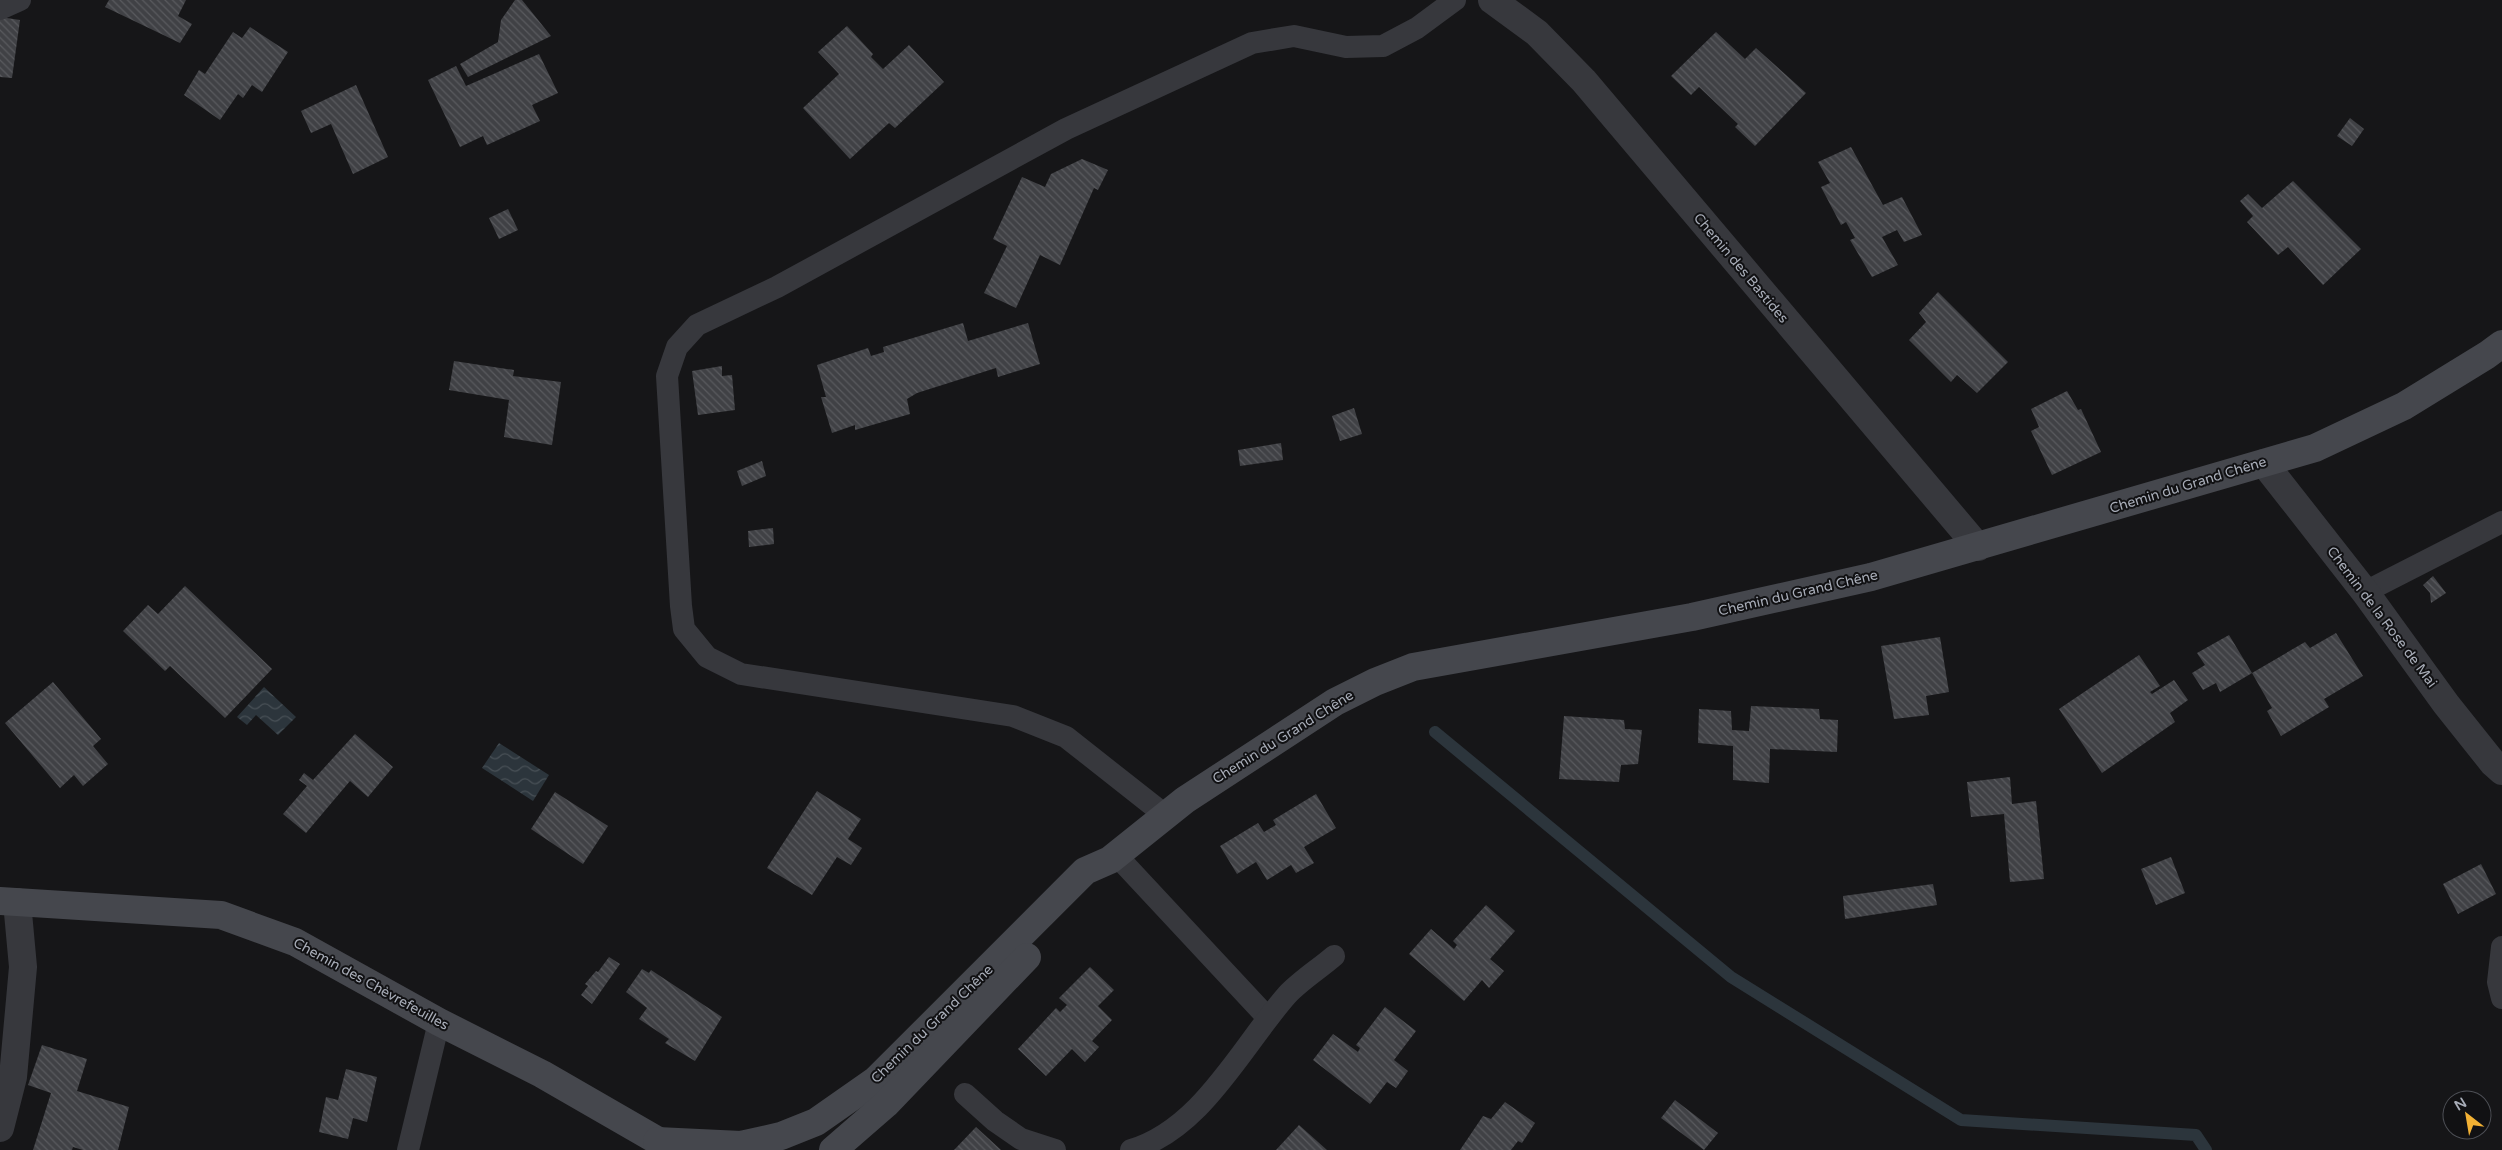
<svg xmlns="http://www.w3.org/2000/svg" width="2502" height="1150" font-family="'Varela Round',sans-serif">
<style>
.water{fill:url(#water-waves)}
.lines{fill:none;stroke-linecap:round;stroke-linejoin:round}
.stream{stroke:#2c353c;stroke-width:12}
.building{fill:url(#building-back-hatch)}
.service{stroke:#37383d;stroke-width:22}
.minor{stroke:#37383d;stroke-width:28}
.secondary{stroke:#45474d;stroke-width:28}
.labels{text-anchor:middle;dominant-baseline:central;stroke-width:4;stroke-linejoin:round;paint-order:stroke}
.street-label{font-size:14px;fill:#a8adb8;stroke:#111113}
</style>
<defs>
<pattern id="water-waves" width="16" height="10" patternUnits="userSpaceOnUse" patternTransform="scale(1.25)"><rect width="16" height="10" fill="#2c353c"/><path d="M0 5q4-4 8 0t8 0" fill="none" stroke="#485056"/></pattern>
<pattern id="building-back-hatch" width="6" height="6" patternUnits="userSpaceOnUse" patternTransform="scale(1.25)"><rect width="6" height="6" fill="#404145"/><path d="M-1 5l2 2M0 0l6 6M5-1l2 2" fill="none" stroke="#595a5e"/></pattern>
</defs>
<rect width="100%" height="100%" fill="#161618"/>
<g class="water">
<polygon points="264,687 296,717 278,735 256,715 247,725 237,717"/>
<polygon points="499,743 549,775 533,801 482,768"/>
</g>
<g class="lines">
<polyline class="stream" points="1435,732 1731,977 1961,1120 2196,1135 2206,1150"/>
</g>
<g class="building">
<polygon points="109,0 186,0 178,16 192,24 180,43 105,7"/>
<polygon points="515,0 522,0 551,36 468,77 460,64 498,42 501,20"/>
<polygon points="0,17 20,20 12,78 0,77"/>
<polygon points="847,26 873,54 871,57 883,69 909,45 944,82 895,128 889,123 850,159 803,108 839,74 818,52"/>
<polygon points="250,27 288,52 262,92 252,85 243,98 238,94 220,120 184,95 199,70 205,74 233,32 242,38"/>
<polygon points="1716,32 1745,59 1756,48 1806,93 1755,146 1735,127 1738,124 1699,87 1691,95 1671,76"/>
<polygon points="539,54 558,93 532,105 540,121 487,145 483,136 460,147 428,80 456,66 466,86"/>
<polygon points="356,85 388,157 353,174 331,124 311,133 301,111"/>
<polygon points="2350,118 2364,129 2352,146 2337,136"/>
<polygon points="1851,147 1883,205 1902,197 1922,235 1904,242 1897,230 1882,237 1898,265 1872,277 1850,240 1855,238 1846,222 1841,225 1821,187 1830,183 1818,162"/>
<polygon points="1082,159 1108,170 1098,190 1094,188 1060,265 1040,255 1016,308 984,293 1007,246 993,239 1022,177 1045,187 1051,174"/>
<polygon points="2293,181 2361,249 2323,285 2288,247 2278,255 2247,222 2253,216 2240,201 2248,194 2262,208"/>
<polygon points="508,209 518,230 499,239 489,218"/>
<polygon points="1938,292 2008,362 1977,393 1957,375 1951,382 1909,340 1926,322 1919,313"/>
<polygon points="963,323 968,341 1028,323 1040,364 998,377 996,368 917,393 907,399 910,414 855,430 855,425 832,433 821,397 826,397 817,365 868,348 871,356 884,352 883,347"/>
<polygon points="454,361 514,370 513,376 561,382 552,445 504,437 509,400 449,390"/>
<polygon points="722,366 722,376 732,375 735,410 698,415 692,371"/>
<polygon points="2067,391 2078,410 2081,409 2101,452 2052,475 2031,431 2039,427 2031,409"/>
<polygon points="1354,408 1362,434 1340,441 1332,416"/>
<polygon points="1281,443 1283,460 1240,466 1238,450"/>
<polygon points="762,461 766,476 742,486 737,471"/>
<polygon points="773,528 774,544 749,547 748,531"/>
<polygon points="2433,576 2446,593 2431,603 2430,593 2423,585"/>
<polygon points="185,586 272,669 225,718 170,666 165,671 123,631 148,605 158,614"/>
<polygon points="2336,633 2363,676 2324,699 2329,707 2281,736 2267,711 2272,708 2252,673 2305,642 2310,648"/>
<polygon points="2229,635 2252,673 2220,692 2216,683 2203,690 2192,673 2205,665 2197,653"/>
<polygon points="1940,637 1949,692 1926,696 1929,715 1894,719 1881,646"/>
<polygon points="2139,655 2160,686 2150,692 2152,694 2174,680 2188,700 2170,713 2175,722 2102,773 2059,709"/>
<polygon points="53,682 101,739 93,746 108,764 83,786 74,775 60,788 5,723"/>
<polygon points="1751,706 1819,709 1820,719 1838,720 1837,752 1770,749 1769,783 1733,780 1733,746 1698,743 1699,709 1731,711 1732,730 1749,731"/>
<polygon points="1564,716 1624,720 1625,729 1642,730 1638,764 1621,765 1619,782 1559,779"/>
<polygon points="355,734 393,767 368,797 350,781 306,833 283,814 307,786 299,780 304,773 313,780"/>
<polygon points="2010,777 2012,804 2036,801 2044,879 2010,882 2004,814 1971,817 1967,782"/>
<polygon points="817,791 861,819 848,839 862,848 851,865 837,857 812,895 767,868"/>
<polygon points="555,792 608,826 583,864 531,829"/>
<polygon points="1316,794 1336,828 1304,847 1314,863 1296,873 1291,865 1267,880 1256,862 1237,874 1220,846 1258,823 1264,832 1276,825 1273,820"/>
<polygon points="2171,857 2185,893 2156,905 2141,869"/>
<polygon points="2481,864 2496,894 2458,914 2443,884"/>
<polygon points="1933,884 1937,905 1845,919 1843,896"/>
<polygon points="1486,905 1515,931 1490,959 1504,971 1489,988 1482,980 1464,1001 1409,954 1431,929 1454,949 1457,945 1453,941"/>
<polygon points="609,957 620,964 592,1004 581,995 588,986 585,984 596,971 598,972"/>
<polygon points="1090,967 1114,990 1098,1006 1112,1020 1092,1041 1099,1047 1085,1062 1072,1049 1046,1076 1018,1049 1056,1008 1060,1012 1067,1005 1059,998"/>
<polygon points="642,969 649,973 651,970 722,1017 695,1061 665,1043 669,1039 639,1019 647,1008 626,992"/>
<polygon points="1385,1007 1416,1031 1394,1060 1408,1071 1396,1088 1387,1082 1370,1104 1313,1060 1333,1034 1358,1052 1360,1048 1356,1045"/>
<polygon points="42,1045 87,1059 77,1091 129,1107 118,1150 83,1150 73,1147 72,1150 33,1150 51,1093 28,1085"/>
<polygon points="346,1069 377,1077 367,1122 353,1118 348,1139 319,1132 326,1097 338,1100"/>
<polygon points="1675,1100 1718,1133 1704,1150 1661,1118"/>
<polygon points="1505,1102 1535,1123 1522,1143 1518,1141 1511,1150 1460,1150 1483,1116 1491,1119"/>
<polygon points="1299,1125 1327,1150 1276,1150"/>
<polygon points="976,1127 1001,1150 954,1150"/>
</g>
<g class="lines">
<g class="service">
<polyline points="0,9 20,0"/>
<polyline points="2365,592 2502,522"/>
<polyline points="1165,815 1066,737 1013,716 741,674 707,657 684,629 681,606 667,376 677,347 697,325 777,287 1066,129 1252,43 1294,36 1346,47 1383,46 1417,28 1455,0"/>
<polyline points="1116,855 1268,1018"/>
<polyline points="2502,947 2498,982 2502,998"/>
<polyline points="965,1094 995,1121 1021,1139 1055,1150"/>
<polyline points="408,1150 439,1022"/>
<path d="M1131 1150C1202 1129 1241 1047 1287 995 1300 981 1319 969 1334 956"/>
</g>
<g class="minor">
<polyline points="1492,0 1537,33 1584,81 1978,547"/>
<polyline points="2264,463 2365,592 2446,704 2493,763 2502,771"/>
<polyline points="0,1128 13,1077 23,967 17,902"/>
</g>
<g class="secondary">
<polyline points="0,901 221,915 295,942 439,1022 542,1074 672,1149"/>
<polyline points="657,1141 741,1145 781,1136 816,1122 876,1080 1085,871 1110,860 1185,800 1335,702 1375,682 1413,667 1692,617 1871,577 2315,448 2404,406 2487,355 2502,344"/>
<polyline points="833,1150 886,1104 1027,957"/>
</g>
</g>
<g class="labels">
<g class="street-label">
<text transform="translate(1741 268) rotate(50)">Chemin des Bastides</text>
<text transform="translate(2188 485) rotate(-17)">Chemin du Grand Chêne</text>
<text transform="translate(1798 593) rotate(-13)">Chemin du Grand Chêne</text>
<text transform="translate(2382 617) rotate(53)">Chemin de la Rose de Mai</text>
<text transform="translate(1283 737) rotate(-32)">Chemin du Grand Chêne</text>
<text transform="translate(371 984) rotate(29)">Chemin des Chèvrefeuilles</text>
<text transform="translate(932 1024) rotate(-44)">Chemin du Grand Chêne</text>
</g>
</g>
<g transform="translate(2467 1115) rotate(329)"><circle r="24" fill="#111113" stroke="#4d4f55"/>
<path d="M0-4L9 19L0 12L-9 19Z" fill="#f2b134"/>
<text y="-8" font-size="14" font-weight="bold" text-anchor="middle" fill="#a8adb8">N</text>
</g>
</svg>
